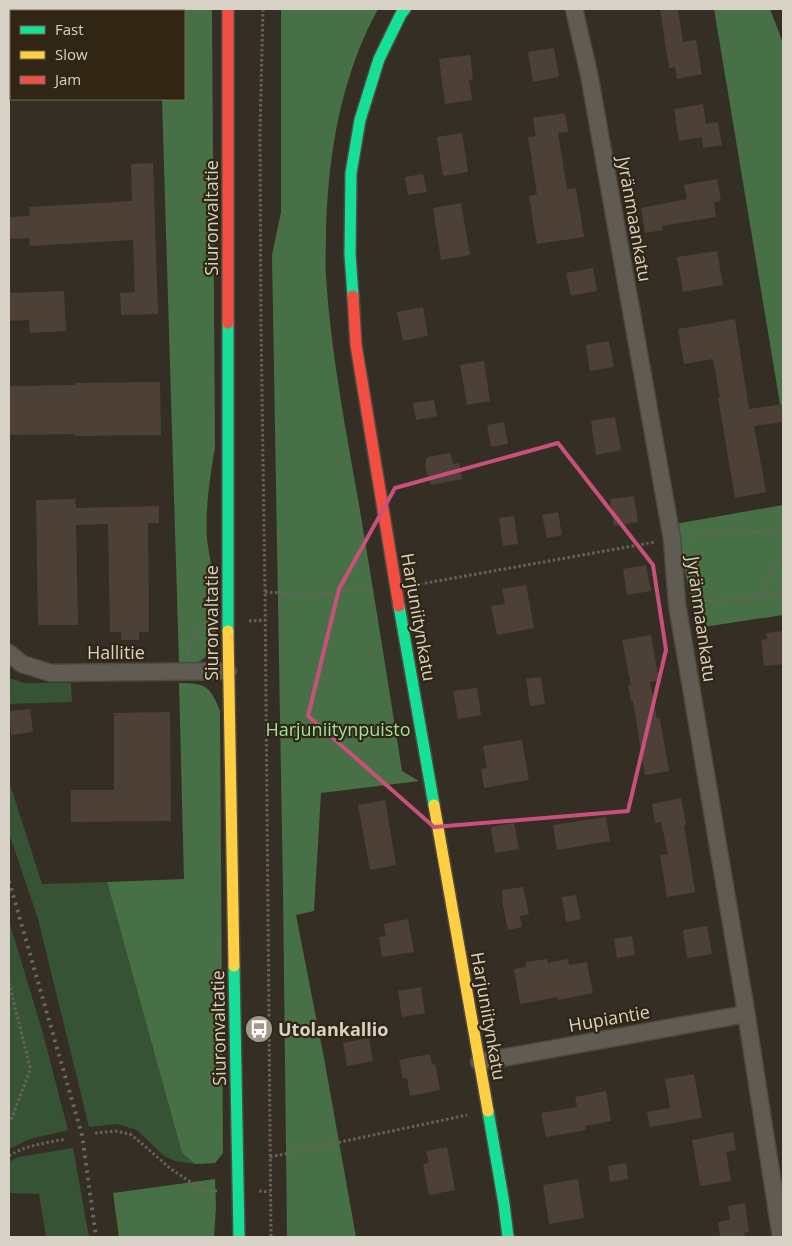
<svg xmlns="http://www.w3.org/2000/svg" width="792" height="1246" font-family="'Open Sans',sans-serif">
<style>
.green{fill:#375336}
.forest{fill:#487047}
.building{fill:#4d4137}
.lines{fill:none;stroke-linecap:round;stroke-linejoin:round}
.street-casing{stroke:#504b42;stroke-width:19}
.fast-casing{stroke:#504b42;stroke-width:14}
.slow-casing{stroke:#504b42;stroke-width:14}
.jam-casing{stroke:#504b42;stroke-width:14}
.path{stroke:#67635b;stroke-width:3;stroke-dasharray:2.5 2.5;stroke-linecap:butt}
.street{stroke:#605c54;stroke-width:16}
.fast{stroke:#16e098;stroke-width:11}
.slow{stroke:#ffcf43;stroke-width:11}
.jam{stroke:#f24e42;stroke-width:11}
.rail{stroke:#6c6860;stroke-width:4;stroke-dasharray:2.5 5;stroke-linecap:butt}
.marked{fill:none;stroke:#c9507b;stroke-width:4;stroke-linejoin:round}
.labels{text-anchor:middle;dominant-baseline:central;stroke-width:4.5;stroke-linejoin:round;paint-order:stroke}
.street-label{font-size:18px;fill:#d8d2c6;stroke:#312613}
.park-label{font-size:18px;fill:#9ee49f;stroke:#312613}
.poi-label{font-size:18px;font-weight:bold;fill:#d8d2c6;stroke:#312613;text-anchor:start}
</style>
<rect width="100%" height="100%" fill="#342e24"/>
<g class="green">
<polygon points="9,678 25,683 71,683 72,702 9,704"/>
<polygon points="9,781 42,884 107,882 182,1153 195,1164 175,1161 164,1156 137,1130 117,1124 89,1127 38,919 9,833"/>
<polygon points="9,921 42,1030 68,1130 30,1139 9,1149"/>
<polygon points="73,1148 89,1237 46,1237 39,1194 9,1193 9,1162 18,1157"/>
</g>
<g class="forest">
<path d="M162 9H212L215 447C210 477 205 508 207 539 210 568 233 646 198 662 193 664 185 663 179 663L162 99H184V11H162Z"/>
<path d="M281 9H378C340 78 327 160 326 238 326 251 325 265 326 277 331 354 346 430 359 505 374 594 388 682 402 771L419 781 321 793 314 911 296 915 324 1058 356 1237H287L283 890 272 255 281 212Z"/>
<polygon points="714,9 770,9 783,43 783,422"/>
<polygon points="783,505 783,615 697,628 675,524"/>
<path d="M179 683C206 683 210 686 220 711L223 1153 215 1163 195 1164 182 1153 107 882 184 879Z"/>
<polygon points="215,1179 216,1208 214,1237 119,1237 113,1193"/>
</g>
<g class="building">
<polygon points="660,9 678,9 683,42 696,40 702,74 677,79 675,67 669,68"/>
<polygon points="554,48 559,77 533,82 528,52"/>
<polygon points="470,55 473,79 469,80 472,100 445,104 439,59"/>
<polygon points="703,104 706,124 718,122 722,145 703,148 702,137 679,141 674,109"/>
<polygon points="565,113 568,132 558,133 567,189 576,188 584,237 537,244 529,196 537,194 528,137 536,136 533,118"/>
<polygon points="462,133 468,172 443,176 437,137"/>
<polygon points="153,163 158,314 121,315 120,293 135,292 133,240 30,246 29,238 9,239 9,217 30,216 29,207 132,201 131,164"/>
<polygon points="423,174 427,192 408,195 405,177"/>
<polygon points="717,179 721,201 714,202 716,217 662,226 663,230 645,233 641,208 687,199 684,185"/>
<polygon points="461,203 470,255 441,260 433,208"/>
<polygon points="717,251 723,285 683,292 677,257"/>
<polygon points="593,268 597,291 571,296 566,273"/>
<polygon points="64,291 66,331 30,333 29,320 9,321 9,293"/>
<polygon points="423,307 428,336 403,341 397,312"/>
<polygon points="735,319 749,409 783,404 783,422 754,426 766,492 735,498 718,398 720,397 713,359 684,364 678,329"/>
<polygon points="609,341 614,367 590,371 586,345"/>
<polygon points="484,361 490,401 467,405 460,365"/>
<polygon points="160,382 161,435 75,436 75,434 9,435 9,386 75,385 74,383"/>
<polygon points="434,400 437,416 416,420 413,403"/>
<polygon points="615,417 621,450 596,455 591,421"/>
<polygon points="504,422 508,444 491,447 487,425"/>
<polygon points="451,453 453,464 459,463 462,479 431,485 425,466 427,457"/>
<polygon points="634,496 638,522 614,526 610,499"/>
<polygon points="75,499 76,508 159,506 159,523 148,523 149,632 139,632 139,640 121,640 121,632 110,632 108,524 76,525 78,625 38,625 36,500"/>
<polygon points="558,512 562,535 547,538 542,515"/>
<polygon points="514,516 518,544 503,546 499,518"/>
<polygon points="646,565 651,591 627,595 623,569"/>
<polygon points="526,585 534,628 497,635 491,606 505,604 502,589"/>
<polygon points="783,631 783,664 764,666 761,640 767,639 766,633"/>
<polygon points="651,635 659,680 650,682 657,719 660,718 669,771 645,775 633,701 631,701 628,685 631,685 622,640"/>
<polygon points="541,677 545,704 530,706 526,679"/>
<polygon points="477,688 481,715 458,719 453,691"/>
<polygon points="30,709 33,732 11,735 9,711"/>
<polygon points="170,712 171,821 71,822 71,790 114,790 114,713"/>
<polygon points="522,740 529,780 484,788 481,769 487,768 483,746"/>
<polygon points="681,798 686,825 684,825 695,892 667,897 660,855 668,854 661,822 655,823 652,804"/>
<polygon points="385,800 396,865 370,870 358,805"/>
<polygon points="606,817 610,841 557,850 553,825"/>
<polygon points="514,823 519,849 495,853 491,827"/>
<polygon points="523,887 529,914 520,916 522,927 508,930 503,906 502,890"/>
<polygon points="576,895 581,919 566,922 562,897"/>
<polygon points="408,919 414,952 382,957 379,937 386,936 384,924"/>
<polygon points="707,926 712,954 687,958 683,930"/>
<polygon points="632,936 635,955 617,958 614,939"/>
<polygon points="547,959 548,963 568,959 569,965 587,962 593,993 558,1000 558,997 520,1004 514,969 526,967 526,962"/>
<polygon points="421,987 425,1013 402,1017 398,991"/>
<polygon points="369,1038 373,1061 347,1066 343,1043"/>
<polygon points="430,1054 432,1065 435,1064 440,1090 410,1096 407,1078 403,1079 399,1060"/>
<polygon points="694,1074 702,1118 650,1127 647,1112 670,1108 665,1079"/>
<polygon points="606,1091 611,1121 585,1126 586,1130 546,1137 541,1113 577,1107 575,1097"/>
<polygon points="733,1132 736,1150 726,1152 731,1181 700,1186 692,1140"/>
<polygon points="447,1147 455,1190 429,1195 423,1164 429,1163 426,1151"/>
<polygon points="626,1163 628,1179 610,1182 608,1166"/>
<polygon points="578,1179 584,1218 549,1224 543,1185"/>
<polygon points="745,1203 749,1232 744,1233 745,1237 720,1237 718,1222 730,1220 728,1206"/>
</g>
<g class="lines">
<defs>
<g id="street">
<polyline points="574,9 589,74 672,539 677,604 744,999 781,1237"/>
<polyline points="9,653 22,664 51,673 228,671"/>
<polyline points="479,1062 746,1014"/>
</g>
<g id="fast">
<polyline points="353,296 350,254 351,173 360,120 379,59 401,14 405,9"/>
<polyline points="228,323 228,631"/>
<polyline points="399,606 434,805"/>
<polyline points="234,966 239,1237"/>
<polyline points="488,1111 504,1204 508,1237"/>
</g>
<g id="slow">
<polyline points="228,631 234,966"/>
<polyline points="434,805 488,1111"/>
</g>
<g id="jam">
<polyline points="228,9 228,323"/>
<polyline points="353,296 356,345 399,606"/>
</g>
</defs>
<use href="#street" class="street-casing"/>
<use href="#fast" class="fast-casing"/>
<use href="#slow" class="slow-casing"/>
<use href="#jam" class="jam-casing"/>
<g class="path">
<polyline points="263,9 260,131 261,325 265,592 271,1237"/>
<polyline points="688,537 708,534 783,530"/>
<polyline points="415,585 655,542"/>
<polyline points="265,592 313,595 374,588"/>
<polyline points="758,597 773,569 783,557"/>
<polyline points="695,602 758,597 783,593"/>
<polyline points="249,621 265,620"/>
<path d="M187 655C191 642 194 627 207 622"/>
<polyline points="9,983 30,1067 29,1073 11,1120"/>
<polyline points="95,1133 115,1131 130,1134 140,1142 171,1169 204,1191 217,1191"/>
<path d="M9 1156C26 1145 46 1143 66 1139"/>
<polyline points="270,1157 467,1115"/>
<polyline points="259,1191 270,1192"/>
</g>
<use href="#street" class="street"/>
<use href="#fast" class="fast"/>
<use href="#slow" class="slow"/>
<use href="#jam" class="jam"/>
<polyline class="rail" points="9,881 82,1135 96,1237"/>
</g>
<path class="marked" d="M558 443 653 565 666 650 628 811 434 827 308 716 339 589 395 488Z"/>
<defs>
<symbol id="bus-disc" viewBox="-11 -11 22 22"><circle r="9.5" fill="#9f998d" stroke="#312613"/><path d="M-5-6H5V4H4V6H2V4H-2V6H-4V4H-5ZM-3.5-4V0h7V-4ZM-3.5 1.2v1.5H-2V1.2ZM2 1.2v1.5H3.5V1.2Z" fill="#fff"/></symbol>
</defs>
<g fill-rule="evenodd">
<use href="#bus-disc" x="243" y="1013" width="32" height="32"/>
</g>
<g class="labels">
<g class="street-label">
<text transform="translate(211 218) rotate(-90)">Siuronvaltatie</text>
<text transform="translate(635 219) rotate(80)">Jyränmaankatu</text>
<text transform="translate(419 617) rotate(80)">Harjuniitynkatu</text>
<text transform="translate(702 619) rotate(82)">Jyränmaankatu</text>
<text transform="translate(211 623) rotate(-90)">Siuronvaltatie</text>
<text x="116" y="652">Hallitie</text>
<text transform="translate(489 1016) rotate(80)">Harjuniitynkatu</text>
<text transform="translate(609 1018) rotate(-10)">Hupiantie</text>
<text transform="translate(218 1028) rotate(-91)">Siuronvaltatie</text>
</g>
<g class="park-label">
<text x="338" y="729">Harjuniitynpuisto</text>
</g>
<g class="poi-label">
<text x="278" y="1029">Utolankallio</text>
</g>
</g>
<rect width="792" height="1246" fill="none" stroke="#d8d2c6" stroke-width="20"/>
<rect x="10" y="10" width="175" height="90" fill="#312613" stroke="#746b5b"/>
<rect x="20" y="26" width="25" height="8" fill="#16e098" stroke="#746b5b"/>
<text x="55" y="35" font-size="15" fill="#d8d2c6">Fast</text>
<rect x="20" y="51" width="25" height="8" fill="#ffcf43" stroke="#746b5b"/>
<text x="55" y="60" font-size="15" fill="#d8d2c6">Slow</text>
<rect x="20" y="76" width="25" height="8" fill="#f24e42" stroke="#746b5b"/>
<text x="55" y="85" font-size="15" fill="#d8d2c6">Jam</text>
</svg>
